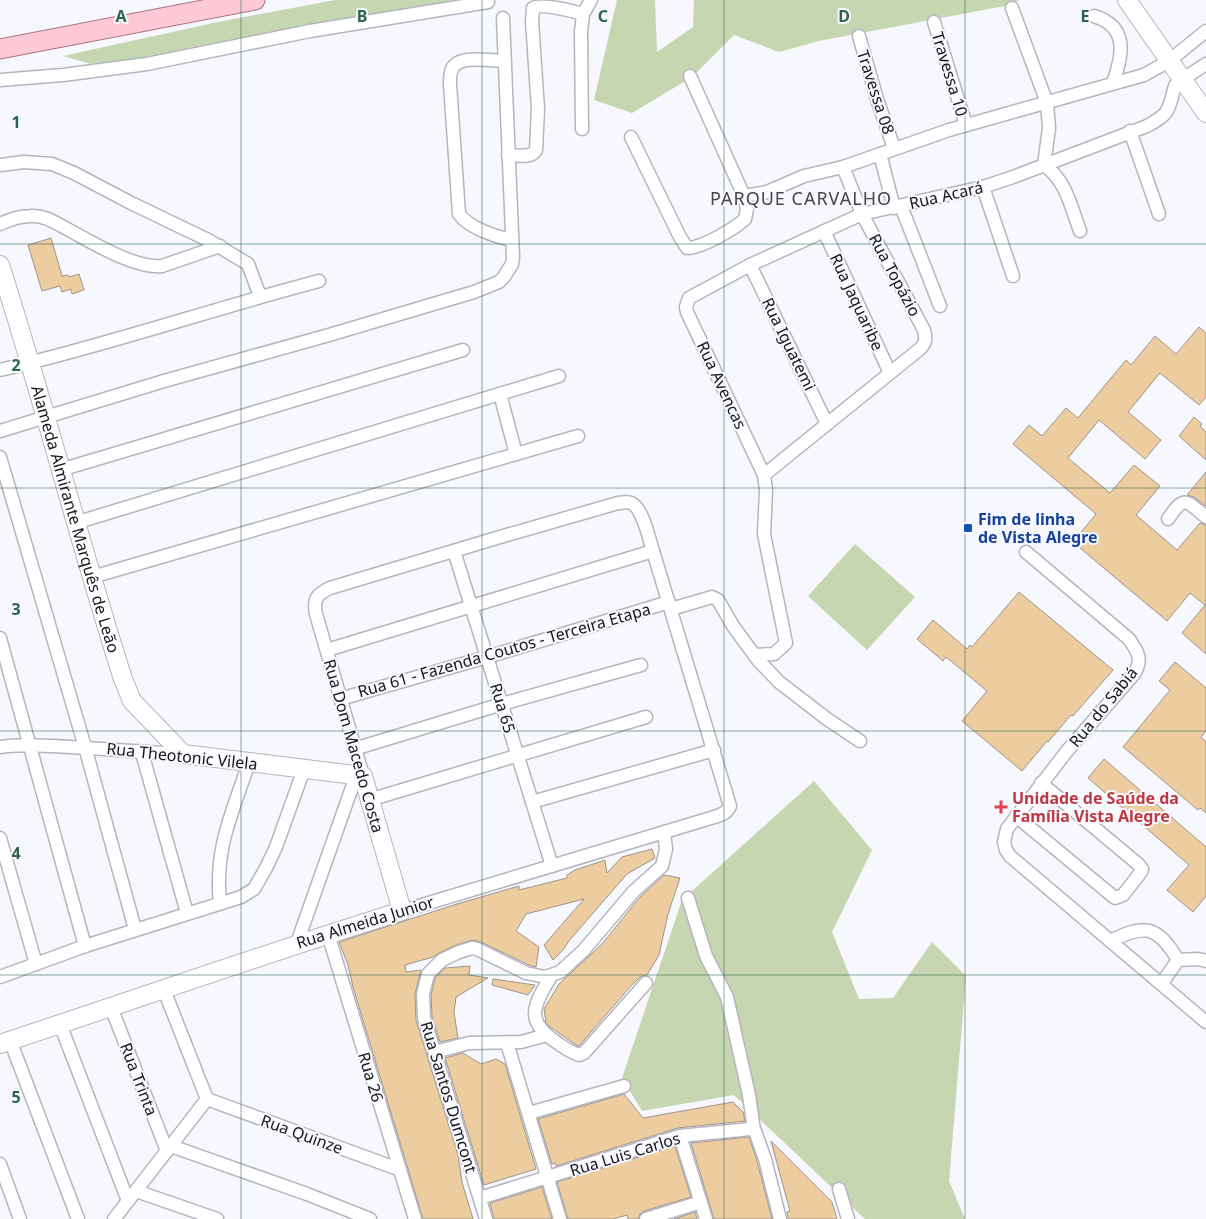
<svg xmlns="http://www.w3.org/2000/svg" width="1206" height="1219" font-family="'Noto Sans',sans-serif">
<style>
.green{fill:#c5d6b1}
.building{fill:#edcca0;stroke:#9c958c}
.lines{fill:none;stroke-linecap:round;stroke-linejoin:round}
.street-casing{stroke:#b5b5c0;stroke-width:15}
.secondary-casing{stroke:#b5b5c0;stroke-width:20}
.primary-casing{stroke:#ac7382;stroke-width:21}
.street{stroke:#fff;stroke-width:12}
.secondary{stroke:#fff;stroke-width:18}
.primary{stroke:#fdc9d6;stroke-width:19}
.grid{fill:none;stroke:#2d654d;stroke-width:1;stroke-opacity:0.55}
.transit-dot{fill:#1a4fb4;stroke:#f7f7fe;stroke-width:2}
.health-dot{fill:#e0444e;stroke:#f7f7fe;stroke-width:2}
.labels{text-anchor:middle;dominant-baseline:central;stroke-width:4;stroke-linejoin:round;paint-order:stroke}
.street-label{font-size:16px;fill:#17161a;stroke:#f7f7fe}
.transit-label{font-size:16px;font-weight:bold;fill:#164399;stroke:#f7f7fe;text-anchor:start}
.health-label{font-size:16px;font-weight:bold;fill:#be3a42;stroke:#f7f7fe;text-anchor:start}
.neighbourhood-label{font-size:18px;letter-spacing:1px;fill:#45454f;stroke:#f7f7fe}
.grid-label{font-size:16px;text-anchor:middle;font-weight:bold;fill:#2d654d;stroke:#f7f7fe;stroke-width:4;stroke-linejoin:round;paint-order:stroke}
</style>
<rect width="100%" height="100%" fill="#f7f7fe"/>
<g class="green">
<polygon points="335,0 477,0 332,21 105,68 63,56 218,22"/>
<polygon points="617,0 655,0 657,52 693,27 694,0 1019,0 1010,5 819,41 779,52 734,35 692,77 632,113 594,100"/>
<polygon points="855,544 915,597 867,650 808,596"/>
<polygon points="814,781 872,850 832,932 859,999 893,998 932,942 966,976 949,1181 965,1219 865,1219 734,1095 642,1111 622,1078 682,900"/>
</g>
<g class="building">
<polygon points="51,238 62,276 68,275 69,277 79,274 84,290 72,294 71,289 62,292 60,286 42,291 28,245"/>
<polygon points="1199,327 1206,333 1206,397 1199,405 1160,373 1128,412 1161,440 1145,459 1099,420 1068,458 1110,493 1134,465 1160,486 1136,515 1177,550 1200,523 1206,525 1206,654 1182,633 1205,605 1190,593 1167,621 1118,580 1073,542 1096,514 1013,444 1029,425 1042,436 1066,408 1078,418 1126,360 1131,365 1155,336 1176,354"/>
<polygon points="1194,417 1202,424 1200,426 1206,432 1206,460 1179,436"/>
<polygon points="1206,472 1206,506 1194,497 1187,495"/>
<polygon points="1019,592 1113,670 1073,716 1071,715 1048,742 1047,741 1022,771 962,721 987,691 946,657 943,661 917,639 933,620 967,649 970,645 972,647"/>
<polygon points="1175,662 1206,688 1206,731 1201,737 1206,742 1206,813 1200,808 1198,810 1123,747 1170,690 1159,681"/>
<polygon points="1104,759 1206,847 1206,896 1193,912 1167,890 1189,865 1088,778"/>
<polygon points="652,849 655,858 627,874 568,942 564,949 553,960 544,945 584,899 526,914 516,931 539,947 536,967 529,965 481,942 473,940 456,945 439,953 433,957 405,965 406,972 421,970 415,994 416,1020 458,1155 462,1182 473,1219 423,1219 353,987 348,965 339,942 457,904 519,886 519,890 567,878 567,875 575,870 605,860 607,873 622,857"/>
<polygon points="664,875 680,878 668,914 659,955 647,975 640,977 630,987 579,1046 576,1045 549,1026 546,1022 544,1009 559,984 602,944 639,898"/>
<polygon points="470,966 469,975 488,978 456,997 454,1012 458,1038 440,1042 432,1017 431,995 435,978 445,968"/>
<polygon points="493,979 535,985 528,995 492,985"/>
<polygon points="463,1053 481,1064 496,1059 505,1064 536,1169 484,1185 445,1058"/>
<polygon points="624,1094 643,1118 733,1102 743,1112 745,1121 678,1128 556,1166 555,1163 552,1164 538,1119"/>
<polygon points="749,1137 757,1161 772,1219 714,1219 691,1143"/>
<polygon points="771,1141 832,1202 837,1219 788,1219 787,1212 790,1211"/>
<polygon points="675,1146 691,1197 644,1211 640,1214 638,1219 628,1219 627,1215 613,1219 568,1219 557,1182"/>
<polygon points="542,1187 552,1219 494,1219 490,1203"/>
<polygon points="695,1212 697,1219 674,1219"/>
</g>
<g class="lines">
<defs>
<g id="street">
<path d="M1012 8 1047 103 1049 128 1044 165C1066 180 1071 207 1080 231"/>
<path d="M1094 16C1130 27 1122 57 1113 83"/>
<polyline points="934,22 966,125"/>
<polyline points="859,36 877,99 894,148"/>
<path d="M505 61C491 61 459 54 452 69 450 73 450 79 450 84L459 214C469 228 496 237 512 240"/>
<polyline points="0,80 63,75 147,64 310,31 488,2"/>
<polyline points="582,129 581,32 583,14 591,0"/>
<polyline points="1130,131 1159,214"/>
<path d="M631 137 680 237 687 248C702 248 734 229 745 219L747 209 744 196 690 76"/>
<polyline points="880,154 894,208"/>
<path d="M508 155C517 155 531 159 536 150L538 109 532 21 533 8C542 3 572 11 583 14"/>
<polyline points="0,165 24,162 52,164 74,173 131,203 208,240 248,264 260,296"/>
<polyline points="983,187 1013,276"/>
<polyline points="744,196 767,192 804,176 843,167 949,130 1144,75 1169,61 1206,31"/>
<polyline points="901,206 940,306"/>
<path d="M0 224C9 220 19 216 30 216 45 215 56 223 69 230 93 243 136 269 162 266L220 246"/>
<polyline points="824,231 890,373"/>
<polyline points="750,265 827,424"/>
<path d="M0 370C108 345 212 309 319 281"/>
<polyline points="500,394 516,454"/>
<polyline points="0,431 164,381 329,335 474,292 499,282 504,277 512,264 513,257 503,18"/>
<polyline points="0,457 85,747 135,929"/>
<polyline points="60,470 463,350"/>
<path d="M764 475 921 348C926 342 926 338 924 330L862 214 843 167"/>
<path d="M1168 519C1185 494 1186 501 1206 517"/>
<polyline points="75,523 559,376"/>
<polyline points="454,551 552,866"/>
<path d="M1026 552 1129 639C1138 652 1143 659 1134 674L1067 751 1007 829 1004 842 1006 850 1010 856 1206 1022"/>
<polyline points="92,577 578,436"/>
<polyline points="671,609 712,597 718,600 733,626 758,660 779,682 827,719 860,741"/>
<polyline points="0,638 85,946"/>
<polyline points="327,650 653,551"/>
<path d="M754 655 774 654 786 643 764 534 766 490 764 475 687 312 686 307 689 298 750 265 862 214 983 187 1013 177 1147 126C1171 113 1168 110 1175 86L1177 83 1206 64"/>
<polyline points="340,699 487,657 669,602"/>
<path d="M0 747C17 744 34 745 51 746 95 748 139 752 183 754"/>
<polyline points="354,749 502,704 641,665"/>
<polyline points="142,753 187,913"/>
<path d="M363 776 316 614C313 599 317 594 330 588L500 537 618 503C623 503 626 501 631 503 643 508 649 539 653 551L730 806C727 814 718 816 711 818L402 911"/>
<polyline points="369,800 646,717"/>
<polyline points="532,802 714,750"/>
<polyline points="1016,816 1115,898 1123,895 1141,872 1142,869 1138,864 1041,783"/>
<polyline points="0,838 36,964"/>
<polyline points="688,898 706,956 727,997 749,1095 754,1130"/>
<path d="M220 903C214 848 233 812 249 762"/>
<polyline points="328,934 415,1219"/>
<path d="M1110 941C1145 924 1157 925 1178 960"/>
<polyline points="297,943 356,776"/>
<path d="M551 976C537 1001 523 1018 552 1039 560 1045 570 1052 579 1055L584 1053 646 983"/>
<polyline points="0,977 85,946 241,897 254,889 266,868 276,847 304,769"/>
<polyline points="1162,983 1178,960 1198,959 1206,961"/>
<polyline points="164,990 207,1099"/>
<polyline points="111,1007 167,1151"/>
<polyline points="60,1024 128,1201"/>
<polyline points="10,1040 78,1219"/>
<polyline points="507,1043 560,1219"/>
<polyline points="435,1052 469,1043 521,1042 547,1035"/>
<polyline points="207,1099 398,1169"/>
<polyline points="529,1113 624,1086"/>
<polyline points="680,1136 706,1219"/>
<polyline points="171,1146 307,1194 370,1219"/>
<polyline points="0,1164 20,1219"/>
<polyline points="839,1189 848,1219"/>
<polyline points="136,1191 217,1219"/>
<polyline points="480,1198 680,1136 750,1129 755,1131 765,1159 780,1219"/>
<polyline points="114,1219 207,1099"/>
<polyline points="486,1219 424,1018 423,994 428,974 442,960 459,952 472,948 477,949 526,973 545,977 560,972 583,951 633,892 662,866 666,849 664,832"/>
<polyline points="646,1219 701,1202"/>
</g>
<g id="secondary">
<polyline points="1127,0 1206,113"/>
<path id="s1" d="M0 265C44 402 79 542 123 679L132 701 183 754 363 776 402 911C267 953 134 1000 0 1044"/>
</g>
<polyline id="primary" points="0,49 255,0"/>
</defs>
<use href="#street" class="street-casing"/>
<use href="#secondary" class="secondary-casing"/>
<use href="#primary" class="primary-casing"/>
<use href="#street" class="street"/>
<use href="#secondary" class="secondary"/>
<use href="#primary" class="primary"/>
</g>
<path class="grid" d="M241 0V1219M482 0V1219M724 0V1219M965 0V1219M0 244H1206M0 488H1206M0 731H1206M0 975H1206"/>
<rect class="transit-dot" x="963" y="523" width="10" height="10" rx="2.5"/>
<path class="health-dot" d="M998.5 799.5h5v5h5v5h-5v5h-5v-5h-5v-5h5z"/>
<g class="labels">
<g class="street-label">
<text transform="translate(950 74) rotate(73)">Travessa 10</text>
<text transform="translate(876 92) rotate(72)">Travessa 08</text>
<text transform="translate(946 195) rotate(-13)">Rua Acará</text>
<text transform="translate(895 275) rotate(62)">Rua Topázio</text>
<text transform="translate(857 302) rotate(65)">Rua Jaquaribe</text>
<text transform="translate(789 344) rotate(64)">Rua Iguatemi</text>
<text transform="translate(722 385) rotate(65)">Rua Avencas</text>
<text stroke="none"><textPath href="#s1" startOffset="265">Alameda Almirante Marquês de Leão</textPath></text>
<text transform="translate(504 650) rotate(-16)">Rua 61 - Fazenda Coutos - Terceira Etapa</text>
<text transform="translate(1103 707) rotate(-51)">Rua do Sabiá</text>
<text transform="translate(503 708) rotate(73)">Rua 65</text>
<text transform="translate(354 746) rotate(74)">Rua Dom Macedo Costa</text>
<text transform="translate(182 756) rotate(6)">Rua Theotonic Vilela</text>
<text transform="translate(365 922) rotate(-17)">Rua Almeida Junior</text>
<text transform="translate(371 1077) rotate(73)">Rua 26</text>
<text transform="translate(139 1079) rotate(69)">Rua Trinta</text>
<text transform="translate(449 1097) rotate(73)">Rua Santos Dumcont</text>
<text transform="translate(302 1134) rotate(20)">Rua Quinze</text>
<text transform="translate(625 1154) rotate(-17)">Rua Luis Carlos</text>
</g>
<g class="transit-label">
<text x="978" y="519">Fim de linha<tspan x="978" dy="18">de Vista Alegre</tspan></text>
</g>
<g class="health-label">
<text x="1012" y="798">Unidade de Saúde da<tspan x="1012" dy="18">Família Vista Alegre</tspan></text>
</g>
<g class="neighbourhood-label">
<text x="801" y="198">PARQUE CARVALHO</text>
</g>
</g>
<g class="grid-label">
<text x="121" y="22">A</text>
<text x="362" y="22">B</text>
<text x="603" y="22">C</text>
<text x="844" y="22">D</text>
<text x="1085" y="22">E</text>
<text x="16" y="128">1</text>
<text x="16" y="371">2</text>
<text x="16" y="615">3</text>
<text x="16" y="859">4</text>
<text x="16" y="1103">5</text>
</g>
</svg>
